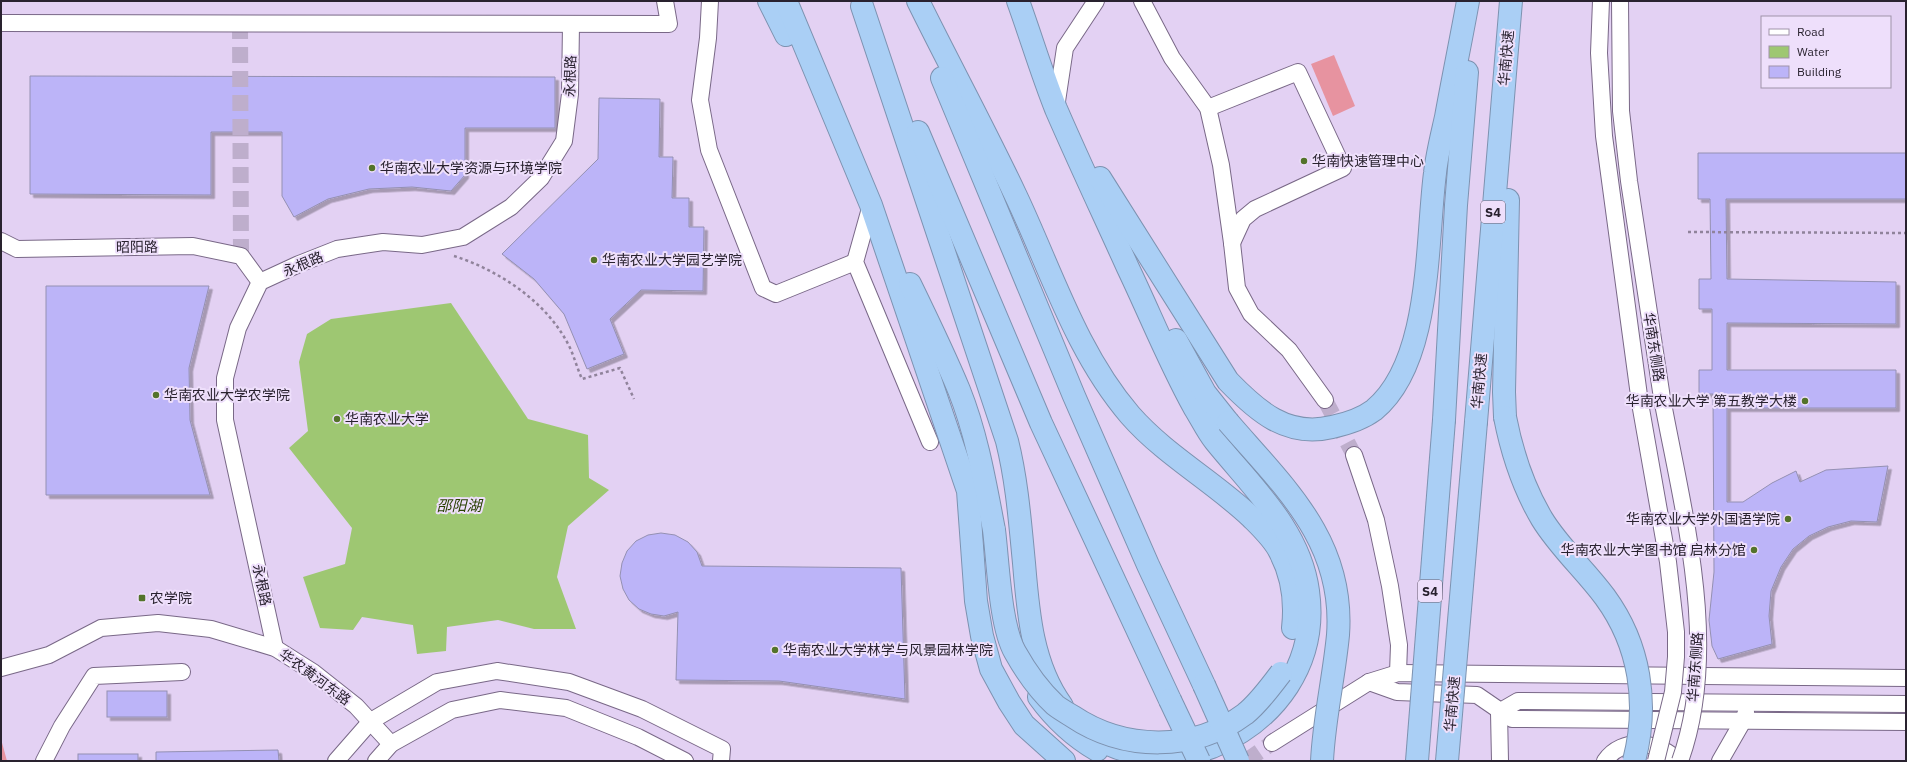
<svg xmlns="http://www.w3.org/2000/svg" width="1907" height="762" font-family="'IBM Plex Sans','Noto Sans SC',sans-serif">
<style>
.green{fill:#e793a0}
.water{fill:#9ec772}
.building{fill:#bcb4f8;stroke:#9490b2;filter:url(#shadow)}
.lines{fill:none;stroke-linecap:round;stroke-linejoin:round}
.minor-tunnel{stroke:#beaecc;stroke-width:16;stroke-dasharray:16 8;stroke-linecap:butt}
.minor-casing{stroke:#796887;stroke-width:18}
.highway-casing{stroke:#7d92b0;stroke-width:24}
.path{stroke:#90839b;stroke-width:2.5;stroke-dasharray:3 3;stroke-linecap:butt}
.minor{stroke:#fff;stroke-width:16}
.highway{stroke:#aacff5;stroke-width:22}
.minor-bridge-casing{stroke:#796887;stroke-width:18;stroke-linecap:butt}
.highway-bridge-casing{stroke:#7d92b0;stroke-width:24;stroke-linecap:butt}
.minor-bridge{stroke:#fff;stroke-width:16}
.highway-bridge{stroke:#aacff5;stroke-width:22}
.poi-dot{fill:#53732a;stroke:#eedffb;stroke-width:1.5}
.labels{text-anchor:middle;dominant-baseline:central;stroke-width:4;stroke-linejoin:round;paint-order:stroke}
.shield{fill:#eedffb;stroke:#645b6c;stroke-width:1}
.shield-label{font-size:13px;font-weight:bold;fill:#29222f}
.street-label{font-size:14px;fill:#29222f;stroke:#eedffb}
.poi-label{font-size:14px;fill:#29222f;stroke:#eedffb;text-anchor:start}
.water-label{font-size:15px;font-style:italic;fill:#294102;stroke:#eedffb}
</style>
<defs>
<filter id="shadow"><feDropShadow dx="3.5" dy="3.5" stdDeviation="0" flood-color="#0004"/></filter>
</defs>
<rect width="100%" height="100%" fill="#e3d1f3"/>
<g class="green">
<polygon points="1334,55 1355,106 1333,116 1311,64"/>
<polygon points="1,739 7,761 1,761"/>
</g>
<polygon class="water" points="451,303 528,419 588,435 589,478 609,490 568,526 557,577 576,629 534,629 498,620 447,627 446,651 417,654 413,625 362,617 353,630 320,628 303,577 345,564 352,528 289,448 308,431 299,362 307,334 331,319"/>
<g class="building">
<polygon points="30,76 555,77 555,128 465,128 465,175 451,191 412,187 369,189 328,199 294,217 282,196 282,132 211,132 211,195 30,194"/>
<polygon points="599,98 660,99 659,157 673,157 672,198 689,198 689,227 704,227 703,291 641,290 610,319 624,354 587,369 564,314 534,279 502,254 598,159"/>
<polygon points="1698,153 1906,153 1906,199 1726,199 1727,279 1896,282 1896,324 1727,323 1727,370 1896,370 1896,408 1727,408 1727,502 1743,502 1772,483 1796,471 1800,482 1826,470 1888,466 1877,522 1851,521 1828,527 1809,536 1793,549 1781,567 1771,591 1769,616 1772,644 1718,659 1712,646 1709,620 1714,572 1713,394 1699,394 1699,370 1712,370 1712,309 1699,309 1699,279 1711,279 1710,199 1698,199"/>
<polygon points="46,286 209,286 189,368 190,420 210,495 46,495"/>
<polygon points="661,533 675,535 688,542 697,552 702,566 901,568 905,699 779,681 676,680 678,612 664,616 651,614 639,609 629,600 623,589 620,576 622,563 627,551 636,541 648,535"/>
<rect x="107" y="691" width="60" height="26"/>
<polygon points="278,750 279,761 156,761 156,752"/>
<rect x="78" y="754" width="60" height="7"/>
</g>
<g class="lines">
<g class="minor-tunnel">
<polyline points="240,23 241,256"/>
<polyline points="1325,400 1354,455"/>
<polyline points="1246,761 1272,743"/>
</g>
<defs>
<g id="minor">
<polyline points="710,1 708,38 700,100 709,150 763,288 776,294 855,262"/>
<polyline points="1142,1 1172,58 1208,108 1221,165 1232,243 1237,288 1251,314 1289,350 1325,400"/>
<polyline points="1601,1 1599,53 1604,136 1640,403"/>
<polyline points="1620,1 1621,111 1629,181 1662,398"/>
<polyline points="1,23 669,24 665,1"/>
<polyline points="1056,108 1065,48 1096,1"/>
<polyline points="1208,108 1298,72 1343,168 1255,209 1243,219 1232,243"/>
<polyline points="871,205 855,262 930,442"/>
<polyline points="1,241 17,249 193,246 241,256 260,282"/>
<polyline points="1354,455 1376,520 1390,586 1399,645 1398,673"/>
<polyline points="275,648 225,420 225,378 238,328 260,282 299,264 337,249 383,242 422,245 463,237 511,207 541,178 564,141 570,94 571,24"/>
<polyline points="1,668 49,655 101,628 158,623 211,629 275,648 313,672 356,706 391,744"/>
<polyline points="1369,682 1397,692 1477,695 1512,719 1906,722"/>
<polyline points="1499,712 1518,701 1906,704"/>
<polyline points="1499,712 1500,761"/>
<polyline points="1272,743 1369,682 1398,673 1906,678"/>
<polyline points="44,761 62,726 94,676 182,672"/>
<polyline points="336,761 371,721 437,682 497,671 569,682 642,709 722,749 721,761"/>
<polyline points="376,761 391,744 452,710 500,700 566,708 638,737 685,761"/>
<path d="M1605 761C1622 736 1659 741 1678 761"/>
<polyline points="1720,761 1743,721 1746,712"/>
</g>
<g id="highway">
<polyline points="769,1 786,35"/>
<polyline points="786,1 871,205 968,491 976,601 982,636 991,669 1009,702 1024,725 1064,761"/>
<path d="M918 1C950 66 985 130 1016 196 1051 270 1076 352 1130 415 1165 455 1213 481 1251 517 1261 527 1274 539 1280 552 1292 575 1296 602 1293 628"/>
<path d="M1018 1C1031 37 1042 74 1056 109 1079 162 1104 215 1128 268 1150 314 1169 362 1194 407 1201 418 1207 431 1215 441 1252 487 1300 530 1308 591 1318 663 1276 720 1212 747 1171 762 1124 757 1088 733"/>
<path d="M862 6 1007 441C1017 481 1020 522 1024 563 1028 612 1032 665 1062 706"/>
<polyline points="942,78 1074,396 1148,565 1204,685"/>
<polyline points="918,132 1041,423 1170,700"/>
<path d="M1100 178 1228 381C1257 411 1287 438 1332 427 1346 424 1362 419 1374 410 1432 362 1426 243 1435 173 1437 154 1442 135 1446 117 1453 78 1461 40 1468 1"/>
<path d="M910 284C927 319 944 354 959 390 977 435 985 483 994 530"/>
<polyline points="1176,340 1205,393 1228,422"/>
<polyline points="1505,417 1504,392 1508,200"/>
<polyline points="1444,420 1456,205 1467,72"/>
<polyline points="1476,422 1511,1"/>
<path d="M1039 697C1055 719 1073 736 1097 750"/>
</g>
</defs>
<use href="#minor" class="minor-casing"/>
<use href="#highway" class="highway-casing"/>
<g class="path">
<polyline points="1688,232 1906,233"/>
<path d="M454 256C501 271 550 304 571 350 575 360 578 370 582 379L620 368 634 399"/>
</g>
<use href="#minor" class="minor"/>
<use href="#highway" class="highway"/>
<defs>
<g id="minor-bridge">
<path d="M1662 398C1683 512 1721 648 1680 761"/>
<polyline points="1640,403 1668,562 1676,632 1676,657 1673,692 1656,761"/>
</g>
<g id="highway-bridge">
<path d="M1505 417C1512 453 1523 487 1542 519 1559 547 1585 570 1605 597 1640 645 1649 703 1634 761"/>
<path d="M1228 422C1284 487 1345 541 1338 635 1334 677 1324 719 1322 761"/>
<path d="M994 530C998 561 1000 626 1015 652 1025 670 1039 690 1055 705 1060 709 1067 713 1072 716 1124 751 1194 752 1245 714 1259 703 1270 687 1281 673"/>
<polyline points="1204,685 1238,761"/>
<polyline points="1170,700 1199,761"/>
<polyline points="1417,761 1444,420"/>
<polyline points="1447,761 1476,422"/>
</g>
</defs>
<use href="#minor-bridge" class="minor-bridge-casing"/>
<use href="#highway-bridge" class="highway-bridge-casing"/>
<use href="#minor-bridge" class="minor-bridge"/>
<use href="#highway-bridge" class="highway-bridge"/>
</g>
<g class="poi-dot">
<circle cx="1304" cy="161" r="4"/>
<circle cx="372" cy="168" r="4"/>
<circle cx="594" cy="260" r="4"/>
<circle cx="156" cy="395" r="4"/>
<circle cx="1805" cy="401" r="4"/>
<circle cx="337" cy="419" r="4"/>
<circle cx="1788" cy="519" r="4"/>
<circle cx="1754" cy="550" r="4"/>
<rect x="138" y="594" width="8" height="8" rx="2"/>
<circle cx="775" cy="650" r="4"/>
</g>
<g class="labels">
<g class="shield">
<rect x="1481" y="201" width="24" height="22" rx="3"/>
<rect x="1418" y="580" width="24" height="22" rx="3"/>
</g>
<g class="shield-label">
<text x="1493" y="212">S4</text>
<text x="1430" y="591">S4</text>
</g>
<g class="street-label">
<text transform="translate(1506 58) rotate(-85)">华南快速</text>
<text transform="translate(570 76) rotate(-88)">永根路</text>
<text transform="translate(137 247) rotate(-1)">昭阳路</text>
<text transform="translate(303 264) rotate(-23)">永根路</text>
<text transform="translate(1654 347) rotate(81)">华南东侧路</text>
<text transform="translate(1479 381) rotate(-85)">华南快速</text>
<text transform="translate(262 585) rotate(78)">永根路</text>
<text transform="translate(1695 667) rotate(-86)">华南东侧路</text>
<text transform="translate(315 677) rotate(36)">华农黄河东路</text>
<text transform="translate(1452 704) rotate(-85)">华南快速</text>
</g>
<g class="poi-label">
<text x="1312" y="161">华南快速管理中心</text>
<text x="380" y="168">华南农业大学资源与环境学院</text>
<text x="602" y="260">华南农业大学园艺学院</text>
<text x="164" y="395">华南农业大学农学院</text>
<text x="1797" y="401" text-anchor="end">华南农业大学 第五教学大楼</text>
<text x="345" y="419">华南农业大学</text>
<text x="1780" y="519" text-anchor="end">华南农业大学外国语学院</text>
<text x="1746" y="550" text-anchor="end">华南农业大学图书馆 启林分馆</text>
<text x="150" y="598">农学院</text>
<text x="783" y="650">华南农业大学林学与风景园林学院</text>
</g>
<g class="water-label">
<text x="459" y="505">邵阳湖</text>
</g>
</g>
<rect width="1907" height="762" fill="none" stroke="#29222f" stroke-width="4"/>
<rect x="1761" y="16" width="130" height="72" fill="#eedffb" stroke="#9f93a9"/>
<rect x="1769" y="29" width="20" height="6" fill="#ffffff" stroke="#9f93a9"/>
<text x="1797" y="36" font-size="12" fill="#29222f">Road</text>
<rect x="1769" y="46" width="20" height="12" fill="#9ec772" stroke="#9f93a9"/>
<text x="1797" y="56" font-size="12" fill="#29222f">Water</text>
<rect x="1769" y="66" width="20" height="12" fill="#bcb4f8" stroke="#9f93a9"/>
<text x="1797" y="76" font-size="12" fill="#29222f">Building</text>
</svg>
